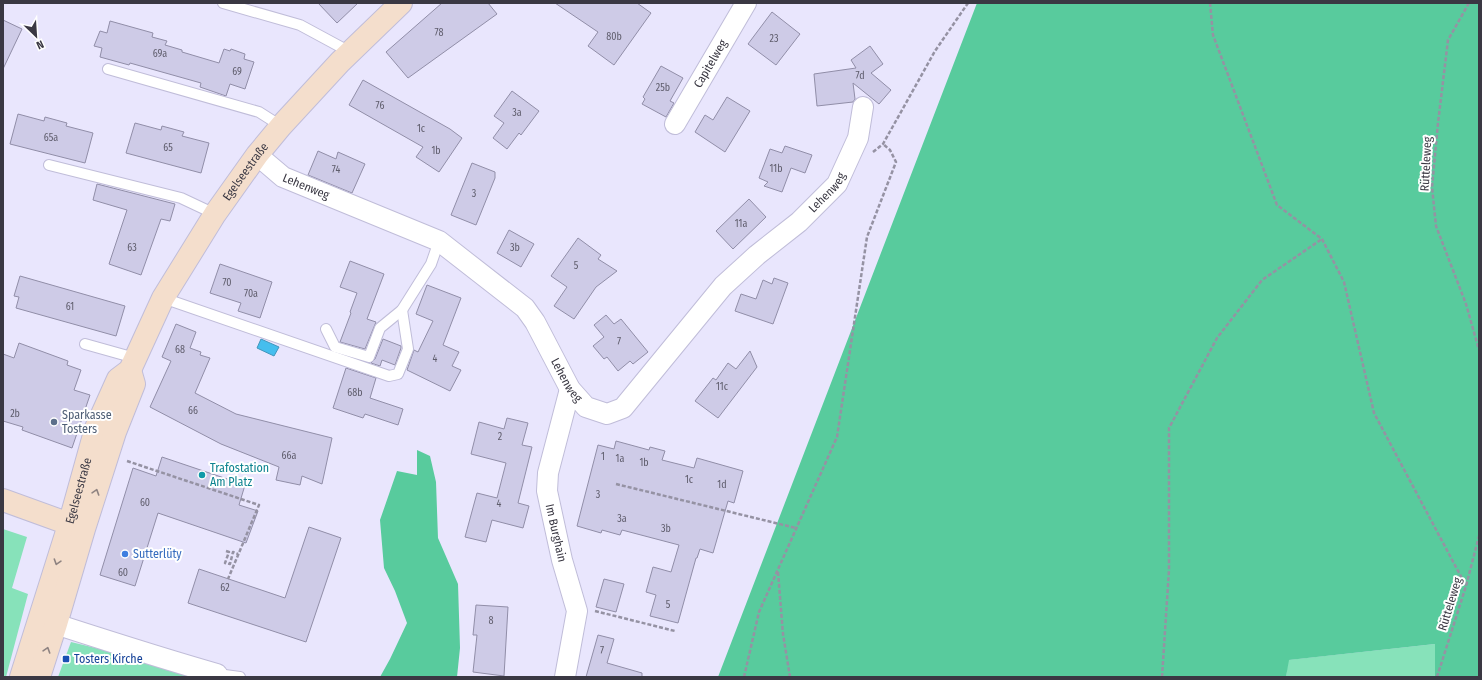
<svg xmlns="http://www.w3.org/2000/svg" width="1482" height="680" font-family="'Fira Sans Condensed',sans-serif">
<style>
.green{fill:#87e2ba}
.forest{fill:#58cb9d}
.water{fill:#45beee;stroke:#4296bb}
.building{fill:#cecbe7;stroke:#918ea8}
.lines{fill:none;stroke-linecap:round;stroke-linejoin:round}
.lane-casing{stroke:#c0bdd9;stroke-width:12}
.street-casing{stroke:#c0bdd9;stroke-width:22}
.secondary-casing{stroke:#c0bdd9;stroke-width:24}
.path{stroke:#9592a3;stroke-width:2.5;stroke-dasharray:4 2;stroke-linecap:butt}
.lane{stroke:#fff;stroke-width:10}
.street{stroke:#fff;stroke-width:20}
.secondary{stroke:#f4decc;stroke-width:22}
.oneway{stroke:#8e8381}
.service-dot{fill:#5c6f8a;stroke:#fff;stroke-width:1.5}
.culture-dot{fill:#0f9aa8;stroke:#fff;stroke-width:1.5}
.shop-dot{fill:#3f7fe0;stroke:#fff;stroke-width:1.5}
.transit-dot{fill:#1a4fb4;stroke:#fff;stroke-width:1.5}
.labels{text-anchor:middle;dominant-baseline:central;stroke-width:4;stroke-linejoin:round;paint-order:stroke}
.number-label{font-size:10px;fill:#5f5d6c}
.street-label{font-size:12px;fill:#3a3843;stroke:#fff}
.service-label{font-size:12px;fill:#4e5e75;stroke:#fff;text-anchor:start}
.culture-label{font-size:12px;fill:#0d838f;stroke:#fff;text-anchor:start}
.shop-label{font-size:12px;fill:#366cbe;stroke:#fff;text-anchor:start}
.transit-label{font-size:12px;fill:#164399;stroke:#fff;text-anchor:start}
</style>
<rect width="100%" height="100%" fill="#e9e6fd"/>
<g class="green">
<polygon points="3,529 27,537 12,588 28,594 6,677 3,677"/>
<polygon points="71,642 191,671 194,677 58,677"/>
<polygon points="1435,644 1435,677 1286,677 1288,660"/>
</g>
<g class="forest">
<polygon points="977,3 1479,3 1479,677 1435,677 1435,644 1289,660 1286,677 718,677"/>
<polygon points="417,450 430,456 436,482 438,538 458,584 460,648 457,677 380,677 390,659 407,623 395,591 384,568 380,520 397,471 417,475"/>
</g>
<polygon class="water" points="261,339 279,347 274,356 257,348"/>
<g class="building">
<polygon points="318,3 358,3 337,23"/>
<polygon points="442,3 488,3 497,14 408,78 386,52"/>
<polygon points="555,3 637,3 651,13 614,65 588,46 598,32"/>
<polygon points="772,12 800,34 776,65 748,44"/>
<polygon points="3,20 22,29 3,69"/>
<polygon points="110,21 153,33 152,37 167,41 165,45 182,50 182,52 219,63 224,49 230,51 231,49 245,54 244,59 254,62 245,89 230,84 226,96 200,87 201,83 130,63 129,65 100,57 102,48 94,46 100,31 107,33"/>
<polygon points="870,46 883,64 871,73 891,90 879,104 853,83 855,99 853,102 817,106 814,74 856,68 851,60"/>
<polygon points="661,66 683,78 670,101 674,103 666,117 642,104 645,99 643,97"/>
<polygon points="363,80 450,129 462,138 439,172 416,157 423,147 349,105"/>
<polygon points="512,91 539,111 521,135 519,133 507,149 493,138 504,123 494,116"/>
<polygon points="727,97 750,111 725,152 695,132 705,115 713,120"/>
<polygon points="18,114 44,121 45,117 67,123 66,126 93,133 85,163 10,144"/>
<polygon points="135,123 161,130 162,126 184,132 182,136 209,143 201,173 126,153"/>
<polygon points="785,146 812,155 805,173 791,168 782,192 764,186 768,182 759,178 770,149 782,153"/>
<polygon points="318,151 336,159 338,152 365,164 352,193 308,175"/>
<polygon points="472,163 495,172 495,178 476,225 451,215"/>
<polygon points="97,184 175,204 170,221 161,219 141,275 109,264 127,210 93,200"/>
<polygon points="749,199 766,217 733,249 716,231"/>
<polygon points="509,230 534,244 521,267 497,253"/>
<polygon points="578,238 601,255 598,259 617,271 596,287 574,319 554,306 567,287 551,276"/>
<polygon points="350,261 384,274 367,319 376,322 365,349 340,342 351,313 350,312 357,293 340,287"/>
<polygon points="220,264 272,282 260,318 238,311 241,303 210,293"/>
<polygon points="20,276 125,306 116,336 16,308 19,297 14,296"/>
<polygon points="774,278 788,283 773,324 735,311 741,294 756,299 763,280 772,284"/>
<polygon points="427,285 461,298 443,345 459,352 452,366 461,370 450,391 407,370 414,350 418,352 433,321 416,314"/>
<polygon points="606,315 614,324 621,319 648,352 633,364 630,361 618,371 607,357 604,359 593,346 604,337 594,325"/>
<polygon points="176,324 196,332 190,348 201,352 200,355 210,358 195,393 236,414 332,438 322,484 302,476 300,485 276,480 279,467 221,444 150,407 171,361 162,357"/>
<polygon points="383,339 401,346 401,348 395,365 382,360 380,366 371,363 375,359"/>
<polygon points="19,343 68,361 67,365 81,370 74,390 90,395 72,448 22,430 23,427 3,421 3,354 14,358"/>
<polygon points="750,351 757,367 718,418 695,401 713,378 716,380 728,363 736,369"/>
<polygon points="346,368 376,378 370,398 403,409 398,425 365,414 363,418 333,408"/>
<polygon points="507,418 528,423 522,445 532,447 518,503 529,506 523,528 492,520 486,542 465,537 477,493 497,498 506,463 471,454 479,422 504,429"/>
<polygon points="616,441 649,450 650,447 665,451 662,460 694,468 697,458 743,471 734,503 728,501 713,553 700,549 697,558 696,558 678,623 650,616 656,595 646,592 653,567 671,572 679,545 622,530 620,535 602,530 601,533 577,526 598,445 614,449"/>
<polygon points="162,457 245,485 239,505 258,511 246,543 158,513 135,586 100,575 133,468 156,476"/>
<polygon points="309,527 341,538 306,642 188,603 199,569 285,598"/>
<polygon points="604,579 624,584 616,612 596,607"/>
<polygon points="476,605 508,607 504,676 473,672 477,635 473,635"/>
<polygon points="598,635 614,639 607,663 642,673 642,677 586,677"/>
</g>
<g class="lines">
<defs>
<g id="lane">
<polyline points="223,3 300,25 350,52"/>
<polyline points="108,69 259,112 281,126"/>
<polyline points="49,165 181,198 215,214"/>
<polyline points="163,298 389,376 398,374 408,349 402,310"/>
<polyline points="326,329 335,347 369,357 380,328 402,310 431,264 439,241"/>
<polyline points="85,344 135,358"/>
<polyline points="217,674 240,677"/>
</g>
<g id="street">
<path id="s1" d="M675 124 746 3"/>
<path id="s2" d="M257 155 283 177 439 241 525 308 535 322 570 389 586 407 607 414 623 408 723 286 757 255 799 222 837 184 858 138 863 107"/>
<path d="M40 619C99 638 157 657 217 674L216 677"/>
<polyline points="565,677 577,611 562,560 547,491 548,473 570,389"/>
</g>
<g id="secondary">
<polyline points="3,500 83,529"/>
<path id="s3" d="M21 677 69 525 96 428 118 379 130 370 163 298 215 214 257 155 281 126 340 62 401 3"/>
<polyline points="39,677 56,624 84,529 115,432 134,384 130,370"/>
</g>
</defs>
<use href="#lane" class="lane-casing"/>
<use href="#street" class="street-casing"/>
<use href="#secondary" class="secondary-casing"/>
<g class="path">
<polyline points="1210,3 1213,35 1277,205 1322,239 1344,282 1374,413 1466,586"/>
<polyline points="1469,3 1448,40 1438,123 1432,187 1436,226 1466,304 1479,350"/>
<polyline points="873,152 883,144 935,51 968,3"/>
<polyline points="127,461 259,505 228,579"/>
<polyline points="616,484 796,528"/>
<polyline points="226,551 229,552 225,563 230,564 233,552 238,554"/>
<polyline points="778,572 783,634 790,677"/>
<polyline points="595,611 675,631"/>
<polyline points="744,677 759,612 837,437 867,237 896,162 890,150 883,144"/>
<polyline points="1162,677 1169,570 1169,428 1217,338 1262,280 1322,239"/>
<polyline points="1437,677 1466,586 1479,536"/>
</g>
<use href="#lane" class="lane"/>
<use href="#street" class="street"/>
<use href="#secondary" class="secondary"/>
</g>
<defs><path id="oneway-chevron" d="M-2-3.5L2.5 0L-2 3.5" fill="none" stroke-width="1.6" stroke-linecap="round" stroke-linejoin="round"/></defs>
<g class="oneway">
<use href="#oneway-chevron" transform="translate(96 492) rotate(-72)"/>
<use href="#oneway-chevron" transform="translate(57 562) rotate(108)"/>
<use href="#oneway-chevron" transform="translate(47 650) rotate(-72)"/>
</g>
<circle class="service-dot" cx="54" cy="422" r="4"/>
<circle class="culture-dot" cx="202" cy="475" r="4"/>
<circle class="shop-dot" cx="125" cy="554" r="4"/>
<rect class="transit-dot" x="62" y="655" width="8" height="8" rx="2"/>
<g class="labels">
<g class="number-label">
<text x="439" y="33">78</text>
<text x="614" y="37">80b</text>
<text x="774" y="39">23</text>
<text x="160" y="54">69a</text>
<text x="237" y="72">69</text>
<text x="860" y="76">7d</text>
<text x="663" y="88">25b</text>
<text x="380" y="106">76</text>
<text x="517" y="113">3a</text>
<text x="421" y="129">1c</text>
<text x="51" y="138">65a</text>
<text x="168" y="148">65</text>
<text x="436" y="151">1b</text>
<text x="776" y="169">11b</text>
<text x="336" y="170">74</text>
<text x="474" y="194">3</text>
<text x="741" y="224">11a</text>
<text x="132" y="248">63</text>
<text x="515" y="248">3b</text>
<text x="576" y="266">5</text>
<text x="227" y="283">70</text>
<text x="251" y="294">70a</text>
<text x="70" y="307">61</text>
<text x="619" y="342">7</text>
<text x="180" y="350">68</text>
<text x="435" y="359">4</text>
<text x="722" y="387">11c</text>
<text x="355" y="393">68b</text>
<text x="193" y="411">66</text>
<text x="15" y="414">2b</text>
<text x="500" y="437">2</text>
<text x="289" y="456">66a</text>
<text x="603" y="457">1</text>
<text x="620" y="459">1a</text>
<text x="644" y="463">1b</text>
<text x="689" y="480">1c</text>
<text x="722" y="485">1d</text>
<text x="598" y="495">3</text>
<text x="145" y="503">60</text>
<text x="499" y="504">4</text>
<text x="622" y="519">3a</text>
<text x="666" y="529">3b</text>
<text x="123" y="573">60</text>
<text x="225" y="588">62</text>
<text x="668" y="605">5</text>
<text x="491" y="621">8</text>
<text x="602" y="651">7</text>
</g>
<g class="street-label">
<text stroke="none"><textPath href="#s1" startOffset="70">Capitelweg</textPath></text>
<text transform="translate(1426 164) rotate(-87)">Rütteleweg</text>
<text stroke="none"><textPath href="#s3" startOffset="559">Egelseestraße</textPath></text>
<text stroke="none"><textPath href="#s2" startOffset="59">Lehenweg</textPath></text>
<text stroke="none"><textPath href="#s2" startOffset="766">Lehenweg</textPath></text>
<text stroke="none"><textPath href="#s2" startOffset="395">Lehenweg</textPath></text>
<text stroke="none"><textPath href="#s3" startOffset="195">Egelseestraße</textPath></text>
<text transform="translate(556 533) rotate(77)">Im Burghain</text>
<text transform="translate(1450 604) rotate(-73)">Rütteleweg</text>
</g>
<g class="service-label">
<text x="62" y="415">Sparkasse<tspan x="62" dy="14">Tosters</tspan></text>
</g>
<g class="culture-label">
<text x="210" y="468">Trafostation<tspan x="210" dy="14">Am Platz</tspan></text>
</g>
<g class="shop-label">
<text x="133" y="554">Sutterlüty</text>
</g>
<g class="transit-label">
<text x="74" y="659">Tosters Kirche</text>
</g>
</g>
<rect width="1482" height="680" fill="none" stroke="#3a3843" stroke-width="8"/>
<g transform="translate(36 36) rotate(155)" stroke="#ffffff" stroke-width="3" paint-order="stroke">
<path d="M0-3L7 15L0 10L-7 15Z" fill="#3a3843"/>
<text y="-6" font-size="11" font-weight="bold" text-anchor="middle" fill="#3a3843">N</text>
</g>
</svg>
